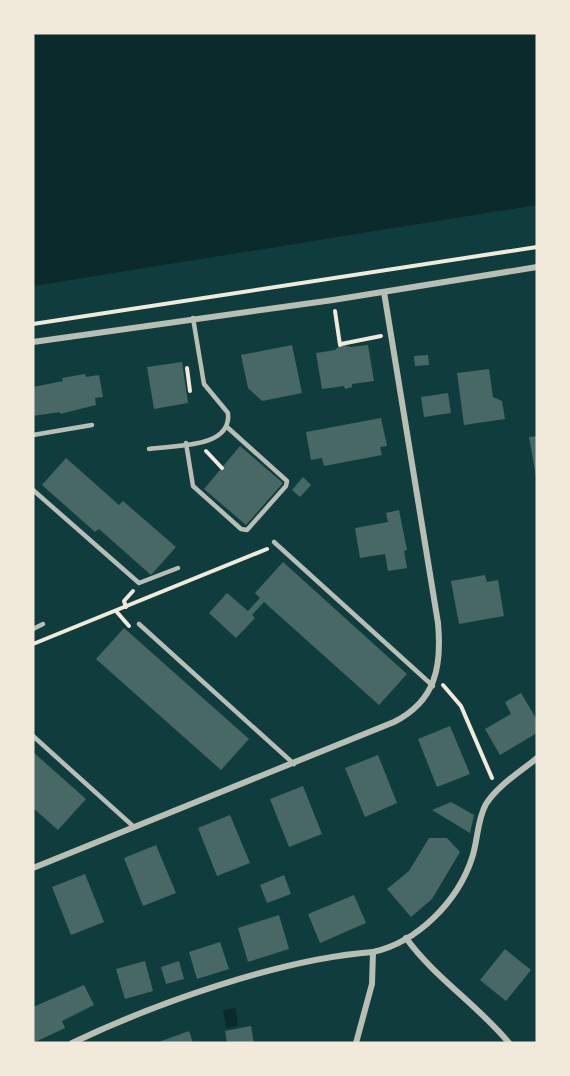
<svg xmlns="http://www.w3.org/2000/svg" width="570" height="1076" font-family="Overpass,sans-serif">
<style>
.water{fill:#0a2a2b}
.building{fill:#486865}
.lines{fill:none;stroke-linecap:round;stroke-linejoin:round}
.path{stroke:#f1e9da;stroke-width:4}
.service{stroke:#b8beb3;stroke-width:4.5}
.minor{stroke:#b8beb3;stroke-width:6}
</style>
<rect width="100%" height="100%" fill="#0f3d3e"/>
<g class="water">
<polygon points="33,33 537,33 537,205 33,286"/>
<polygon points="236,1008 238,1026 226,1028 223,1010"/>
</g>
<g class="building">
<polygon points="341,344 350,347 368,345 374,381 352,384 352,387 345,389 344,386 322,389 316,353 335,350"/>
<polygon points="292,345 302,393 262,401 248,388 241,355"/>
<polygon points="428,355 429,365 415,366 414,356"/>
<polygon points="182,362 188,403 154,409 147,367"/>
<polygon points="489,369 493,397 502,401 505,419 464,425 457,373"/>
<polygon points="85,374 86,377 99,375 103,397 95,398 96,405 60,414 60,412 33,416 33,387 63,381 62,378"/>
<polygon points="448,393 451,413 424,417 421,397"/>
<polygon points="381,418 387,446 380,447 382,455 324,466 322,458 311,460 306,432"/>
<polygon points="537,436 537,476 536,476 529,437"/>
<polygon points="240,446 283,483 246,525 204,489"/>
<polygon points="66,458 119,505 123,501 176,547 151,575 99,529 95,532 42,485"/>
<polygon points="303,477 311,485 300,497 292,490"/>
<polygon points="399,510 407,550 404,551 407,568 388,571 385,554 360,558 355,528 388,522 386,513"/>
<polygon points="283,562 407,674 379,705 264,602 252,615 255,618 236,638 209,613 227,593 248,611 260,598 255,593"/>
<polygon points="485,575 487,582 498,580 504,616 459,624 451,581"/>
<polygon points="124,628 249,739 221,770 96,659"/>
<polygon points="521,693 537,720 537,733 500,755 485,729 511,714 505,702"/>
<polygon points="450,726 470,774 437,787 418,739"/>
<polygon points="33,752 86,799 58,830 33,808"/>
<polygon points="378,755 397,803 365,817 345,768"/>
<polygon points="303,786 322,834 289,847 270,799"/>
<polygon points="451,802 474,815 470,833 432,810"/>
<polygon points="230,815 250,863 217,876 198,828"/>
<polygon points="429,838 447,838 460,852 432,899 411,917 387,889 409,871"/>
<polygon points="156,845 176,893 143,906 124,858"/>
<polygon points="85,874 104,922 71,935 52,887"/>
<polygon points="284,875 291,894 267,903 260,885"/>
<polygon points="354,895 366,923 320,943 308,914"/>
<polygon points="279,915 289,949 248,962 238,928"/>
<polygon points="220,942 229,969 197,979 189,952"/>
<polygon points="505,949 531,970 506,1001 480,980"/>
<polygon points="145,961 153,991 125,999 116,969"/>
<polygon points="179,961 184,979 166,984 161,967"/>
<polygon points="84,985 94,1005 62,1021 65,1028 33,1043 33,1007"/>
<polygon points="251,1026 254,1043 227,1043 225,1031"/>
<polygon points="189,1031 193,1043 156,1043"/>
</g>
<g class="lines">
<g class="path">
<polyline points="335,311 340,345"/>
<polyline points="33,324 537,247"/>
<polyline points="341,344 381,336"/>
<polyline points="187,368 190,391"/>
<polyline points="206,451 222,468"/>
<polyline points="126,607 124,601 133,591"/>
<polyline points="116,611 129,626"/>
<polyline points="33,644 267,549"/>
<polyline points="443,685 461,706 492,778"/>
</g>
<g class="service">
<polyline points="33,435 92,425"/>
<polyline points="186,443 193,486 241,529 247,530 286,486 287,481 227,427"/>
<path d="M149 449C174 445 232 449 228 413L204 384 193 318"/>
<polyline points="33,490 139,583 178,568"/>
<polyline points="274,542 433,686"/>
<polyline points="139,624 294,764"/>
<polyline points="33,629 43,624"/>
<polyline points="33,736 134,827"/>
</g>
<g class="minor">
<polyline points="33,342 333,300 537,267"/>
<path d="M33 868 394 722C436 701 442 666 438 623L384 292"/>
<path d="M406 938C435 978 478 1005 509 1043"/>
<path d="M72 1043C156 1003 280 959 373 952"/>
<path d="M356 1043 372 984 373 952C418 942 458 901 472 858 478 840 477 820 486 804 497 786 520 772 537 758"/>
</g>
</g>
<rect width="570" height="1076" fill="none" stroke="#f1e9da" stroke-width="69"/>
</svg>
